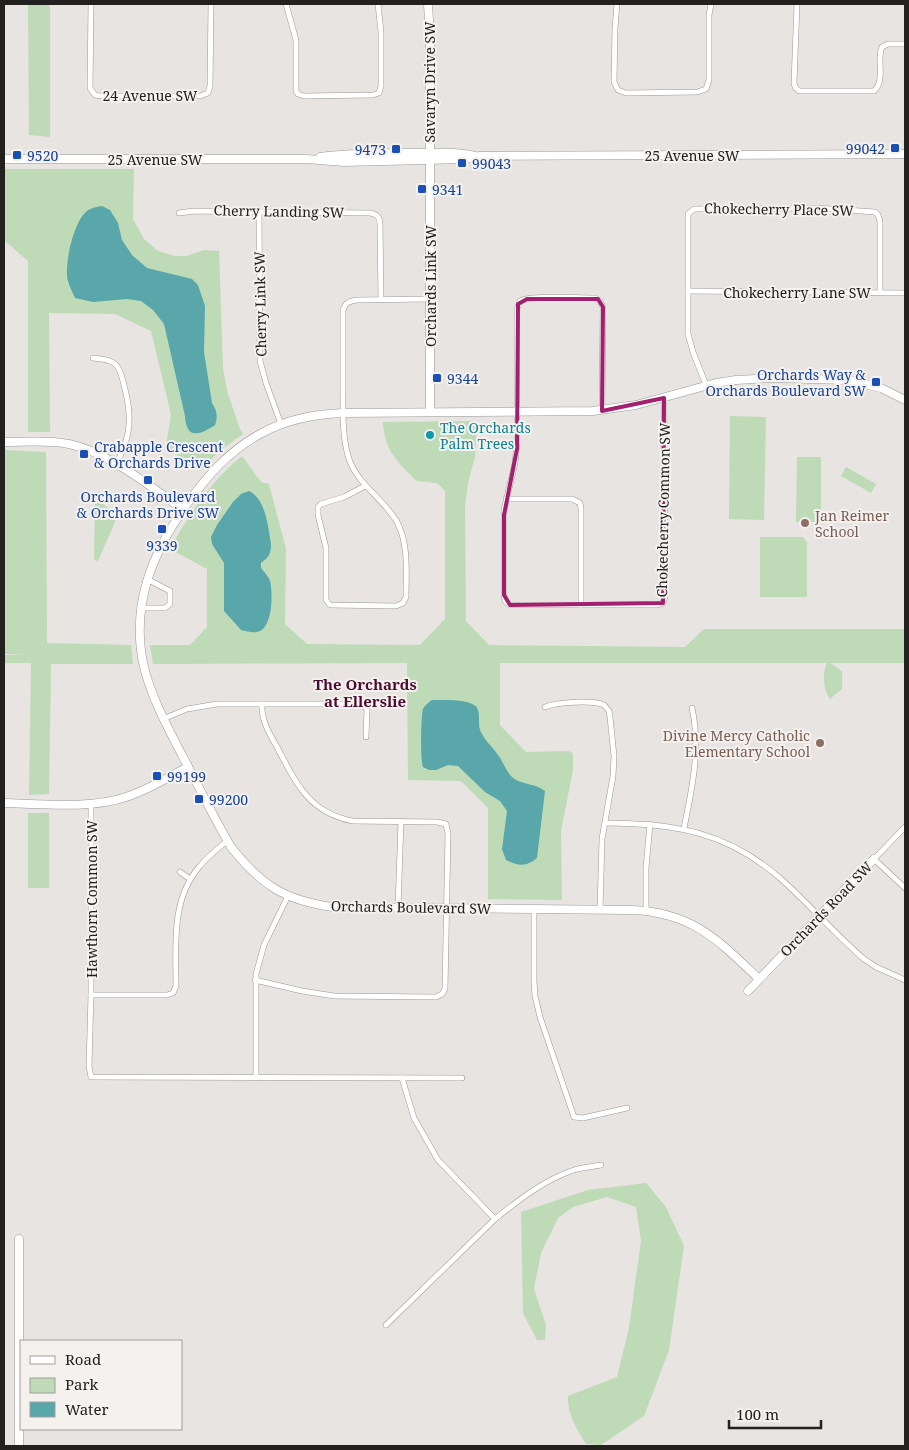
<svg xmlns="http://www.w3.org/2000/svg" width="909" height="1450" font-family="'Noto Serif',serif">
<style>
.green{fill:#bedab7}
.water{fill:#59a6ab}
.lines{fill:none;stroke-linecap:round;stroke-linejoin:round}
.street-casing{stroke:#9a9895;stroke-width:6}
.secondary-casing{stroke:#9a9895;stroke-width:9}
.street{stroke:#fff;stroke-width:5}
.secondary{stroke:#fff;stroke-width:8}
.marked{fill:none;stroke:#a3206e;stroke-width:4;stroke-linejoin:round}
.transit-dot{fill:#1a4fb4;stroke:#f4f1ef;stroke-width:2}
.culture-dot{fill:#0f9aa8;stroke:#f4f1ef;stroke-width:2}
.education-dot{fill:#8d6e63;stroke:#f4f1ef;stroke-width:2}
.labels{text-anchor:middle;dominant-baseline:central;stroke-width:4;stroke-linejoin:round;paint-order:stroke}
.street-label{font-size:14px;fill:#222120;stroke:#f4f1ef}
.transit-label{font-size:14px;fill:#164399;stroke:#f4f1ef;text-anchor:start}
.culture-label{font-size:14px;fill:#0d838f;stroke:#f4f1ef;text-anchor:start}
.education-label{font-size:14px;fill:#785e54;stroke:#f4f1ef;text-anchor:start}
.neighbourhood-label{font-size:15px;font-weight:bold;fill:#4b0c31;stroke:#f4f1ef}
</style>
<rect width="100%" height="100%" fill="#e7e4e1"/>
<g class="green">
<polygon points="28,4 50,4 50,137 29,135"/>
<polygon points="4,169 134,169 133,219 144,239 158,251 175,256 187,256 204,250 219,251 223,368 227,391 240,429 243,434 219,451 200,471 166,447 171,414 151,331 115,314 49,313 50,432 28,432 28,261 4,240"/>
<polygon points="730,416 766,417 764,520 729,519"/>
<path d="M477 421 475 457 468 483 465 507 466 621 489 645 685 647 704 629H905V663H830L842 671V689L830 699C823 689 822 674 827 663H500V725L526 752 568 751 573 753V770L561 831 562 900 488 899V808L461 781 408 780 407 663 153 664 150 645H190L207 627V569L170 549C189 514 211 481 242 456L261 482 269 484 286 549 285 624 307 644 420 645 445 619V491L437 483 417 481C398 463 384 450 383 422Z"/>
<polygon points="4,450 46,452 47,643 131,645 133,664 51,664 49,794 29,795 31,663 4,663 4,655 28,655 4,654"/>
<polygon points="797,457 821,457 821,522 796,522"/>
<polygon points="846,467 876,484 871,493 841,476"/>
<polygon points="95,498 118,515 98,561 94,560"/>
<polygon points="760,537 803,537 807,542 807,597 760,597"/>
<rect x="28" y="813" width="21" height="75"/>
<path d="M646 1183 666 1207 684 1246 669 1350 644 1416 601 1445 586 1444C577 1429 567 1414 568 1396L617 1377 629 1328 641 1241 636 1207 607 1197 573 1207 558 1218 541 1253 534 1289 546 1325 545 1340H537L523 1313 521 1212 588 1190Z"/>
</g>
<g class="water">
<path d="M102 206 110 210 118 223 122 240 132 255 147 268 192 279 198 285 205 306 204 352 212 403C217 411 218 416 215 425 200 435 186 440 185 416L164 324 153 310 141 301 127 299 93 302 75 298C72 291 67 282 67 275 66 259 74 221 87 211 91 208 96 207 102 206Z"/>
<path d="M249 491C266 499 268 527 271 544 271 554 269 557 261 563V568C264 572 269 577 270 581 273 593 273 629 257 632 253 633 246 631 241 630L224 611V563L212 544 211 537 217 525 233 502 241 494Z"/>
<path d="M432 700C443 700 475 698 478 710 480 717 478 724 480 730 484 740 492 746 498 755 503 761 506 772 513 778 522 785 535 783 545 791L537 858C527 867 518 866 506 860L502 849 507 811 500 801 485 792 458 766 448 765 436 770H429L423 767C420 760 421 716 423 709 425 705 428 703 432 700Z"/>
</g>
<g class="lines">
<defs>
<g id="street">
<polyline points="91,4 90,88 95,95 100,96 200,96 208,93 210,86 211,4"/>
<polyline points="286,4 296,40 296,91 298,94 304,96 373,95 379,93 381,86 381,32 378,4"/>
<polyline points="617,4 615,28 614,82 618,90 626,93 697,92 706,89 709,80 709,15 711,4"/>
<path d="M797 4 794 83 795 87 799 91H874C886 80 876 60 882 47L888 44H905"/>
<polyline points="259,211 260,361 266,383 281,424"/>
<path d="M179 213 194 211 370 213C377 214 380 217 380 224L381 300"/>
<polyline points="688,291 905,293"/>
<path d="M93 358C100 359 110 359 115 364 121 369 122 378 124 385 132 415 132 436 116 464"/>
<polyline points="706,385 693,352 688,334 688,214 694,209 816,208 875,212 878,215 880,221 880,292"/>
<path d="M602 410 603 307 600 301 595 298C580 298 531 295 520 301L517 309V444L515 463 504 510V595L505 601 510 605H656L663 603 665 597 664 398"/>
<path d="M365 486 344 497 321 504 318 507V515L326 548V600L330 605 396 606 403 603 406 597C406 573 409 544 397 522 384 499 358 485 349 459 342 437 343 413 343 391 343 364 343 337 343 310 345 303 349 301 357 300L430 299"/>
<polyline points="506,499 572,499 580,503 581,508 581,605"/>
<polyline points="141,608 165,608 170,604 170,591 147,579"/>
<path d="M545 707C557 702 593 700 604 705L609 711 610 717 614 756 613 776 602 839 600 910"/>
<polyline points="163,719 187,709 217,704 357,704 365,707 367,709 366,737"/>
<polyline points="91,804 91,995 89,1066 91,1077 462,1078"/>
<path d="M605 823C674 823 728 832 781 879 810 905 835 934 864 959L876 967 905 980"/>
<polyline points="905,827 874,859 905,888"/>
<path d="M684 828C692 789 701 748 692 708"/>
<polyline points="180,872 190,879"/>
<polyline points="398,908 401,821"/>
<polyline points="534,909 534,981 535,996 540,1017 574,1117 583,1118 627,1108"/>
<polyline points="646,911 646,868 650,824"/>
<path d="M255 980 302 991 334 996 436 997 442 994 445 989 448 834 446 824 437 822 353 821C309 813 296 783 277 747 269 733 261 720 262 704"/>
<path d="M91 995H167L173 993 176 986C176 945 171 900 199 867 207 857 217 849 227 841"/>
<polyline points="256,1077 256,974 264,945 288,896"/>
<path d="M495 1219C520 1199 544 1180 574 1170 583 1167 592 1167 601 1165"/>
<polyline points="386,1325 495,1219 438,1160 414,1118 402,1078"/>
</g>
<g id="secondary">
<polyline points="428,4 430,38 430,412"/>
<path d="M320 157C350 153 379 153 409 153 431 153 454 151 475 156"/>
<polyline points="4,159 306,159 344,162 465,159 480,156 905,154"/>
<path d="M4 442C25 442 48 440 69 444 110 453 149 486 183 509"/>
<path d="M4 803C41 804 92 809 126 797 148 790 168 777 188 767"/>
<path d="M759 979C718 940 692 912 631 910L332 907C284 900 261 885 231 847 214 818 199 787 183 757 168 728 152 699 144 667 130 606 152 553 187 504 207 476 229 451 260 434 285 420 315 414 343 413L593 411 636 405 716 383 736 380 772 378 848 380 881 388 905 400"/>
<polyline points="748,991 874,859"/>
<polyline points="19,1446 19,1239"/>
</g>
</defs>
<use href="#street" class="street-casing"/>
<use href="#secondary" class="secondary-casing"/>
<use href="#street" class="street"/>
<use href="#secondary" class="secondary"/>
</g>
<path class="marked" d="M527 299H598L603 307 602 411 664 398 663 603 510 605 504 595V515L517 449 518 304Z"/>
<g class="transit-dot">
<rect x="890" y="143" width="10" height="10" rx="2.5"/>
<rect x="391" y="144" width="10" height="10" rx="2.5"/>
<rect x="12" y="150" width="10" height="10" rx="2.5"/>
<rect x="457" y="158" width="10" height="10" rx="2.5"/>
<rect x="417" y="184" width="10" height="10" rx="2.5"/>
<rect x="432" y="373" width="10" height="10" rx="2.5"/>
<rect x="871" y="377" width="10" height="10" rx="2.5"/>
<rect x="79" y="449" width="10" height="10" rx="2.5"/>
<rect x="143" y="475" width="10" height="10" rx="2.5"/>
<rect x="157" y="524" width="10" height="10" rx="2.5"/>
<rect x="152" y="771" width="10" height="10" rx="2.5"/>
<rect x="194" y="794" width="10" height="10" rx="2.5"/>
</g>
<circle class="culture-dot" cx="430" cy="435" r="5"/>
<g class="education-dot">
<circle cx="805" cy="523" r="5"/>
<circle cx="820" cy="743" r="5"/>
</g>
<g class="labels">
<g class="street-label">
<text transform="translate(429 82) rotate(-90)">Savaryn Drive SW</text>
<text x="150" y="95">24 Avenue SW</text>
<text x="692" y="155">25 Avenue SW</text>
<text x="155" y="159">25 Avenue SW</text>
<text transform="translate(779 209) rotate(1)">Chokecherry Place SW</text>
<text transform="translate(279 211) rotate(1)">Cherry Landing SW</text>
<text transform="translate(430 286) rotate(-90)">Orchards Link SW</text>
<text x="797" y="292">Chokecherry Lane SW</text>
<text transform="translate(260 304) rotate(-91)">Cherry Link SW</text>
<text transform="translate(663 510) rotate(-89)">Chokecherry Common SW</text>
<text transform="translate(91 899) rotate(-90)">Hawthorn Common SW</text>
<text transform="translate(411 907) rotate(1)">Orchards Boulevard SW</text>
<text transform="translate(826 909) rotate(-46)">Orchards Road SW</text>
</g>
<g class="transit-label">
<text x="885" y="148" text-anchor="end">99042</text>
<text x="386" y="149" text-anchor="end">9473</text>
<text x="27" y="155">9520</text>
<text x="472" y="163">99043</text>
<text x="432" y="189">9341</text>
<text x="866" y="374" text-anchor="end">Orchards Way &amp;<tspan x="866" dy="16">Orchards Boulevard SW</tspan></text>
<text x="447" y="378">9344</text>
<text x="94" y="446">Crabapple Crescent<tspan x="94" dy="16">&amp; Orchards Drive</tspan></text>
<text x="148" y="496" text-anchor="middle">Orchards Boulevard<tspan x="148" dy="16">&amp; Orchards Drive SW</tspan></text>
<text x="162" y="545" text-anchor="middle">9339</text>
<text x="167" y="776">99199</text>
<text x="209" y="799">99200</text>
</g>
<g class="culture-label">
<text x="440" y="427">The Orchards<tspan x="440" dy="16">Palm Trees</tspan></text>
</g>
<g class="education-label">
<text x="815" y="515">Jan Reimer<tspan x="815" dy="16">School</tspan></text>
<text x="810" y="735" text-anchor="end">Divine Mercy Catholic<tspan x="810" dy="16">Elementary School</tspan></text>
</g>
<g class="neighbourhood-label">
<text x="365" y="684">The Orchards<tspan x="365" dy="17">at Ellerslie</tspan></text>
</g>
</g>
<rect width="909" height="1450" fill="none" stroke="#222120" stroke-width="10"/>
<rect x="20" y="1340" width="162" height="90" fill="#f4f1ef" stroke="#a09e9c"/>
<rect x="30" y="1356" width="25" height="8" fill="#ffffff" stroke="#a09e9c"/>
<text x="65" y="1365" font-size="15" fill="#222120">Road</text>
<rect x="30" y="1378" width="25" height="15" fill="#bedab7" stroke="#a09e9c"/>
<text x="65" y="1390" font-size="15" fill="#222120">Park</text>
<rect x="30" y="1402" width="25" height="15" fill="#59a6ab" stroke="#a09e9c"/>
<text x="65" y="1415" font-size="15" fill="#222120">Water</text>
<path d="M729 1420v8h92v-8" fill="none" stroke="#222120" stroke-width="2.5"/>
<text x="736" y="1420" font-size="15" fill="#222120" stroke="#f4f1ef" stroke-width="4" paint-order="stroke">100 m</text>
</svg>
